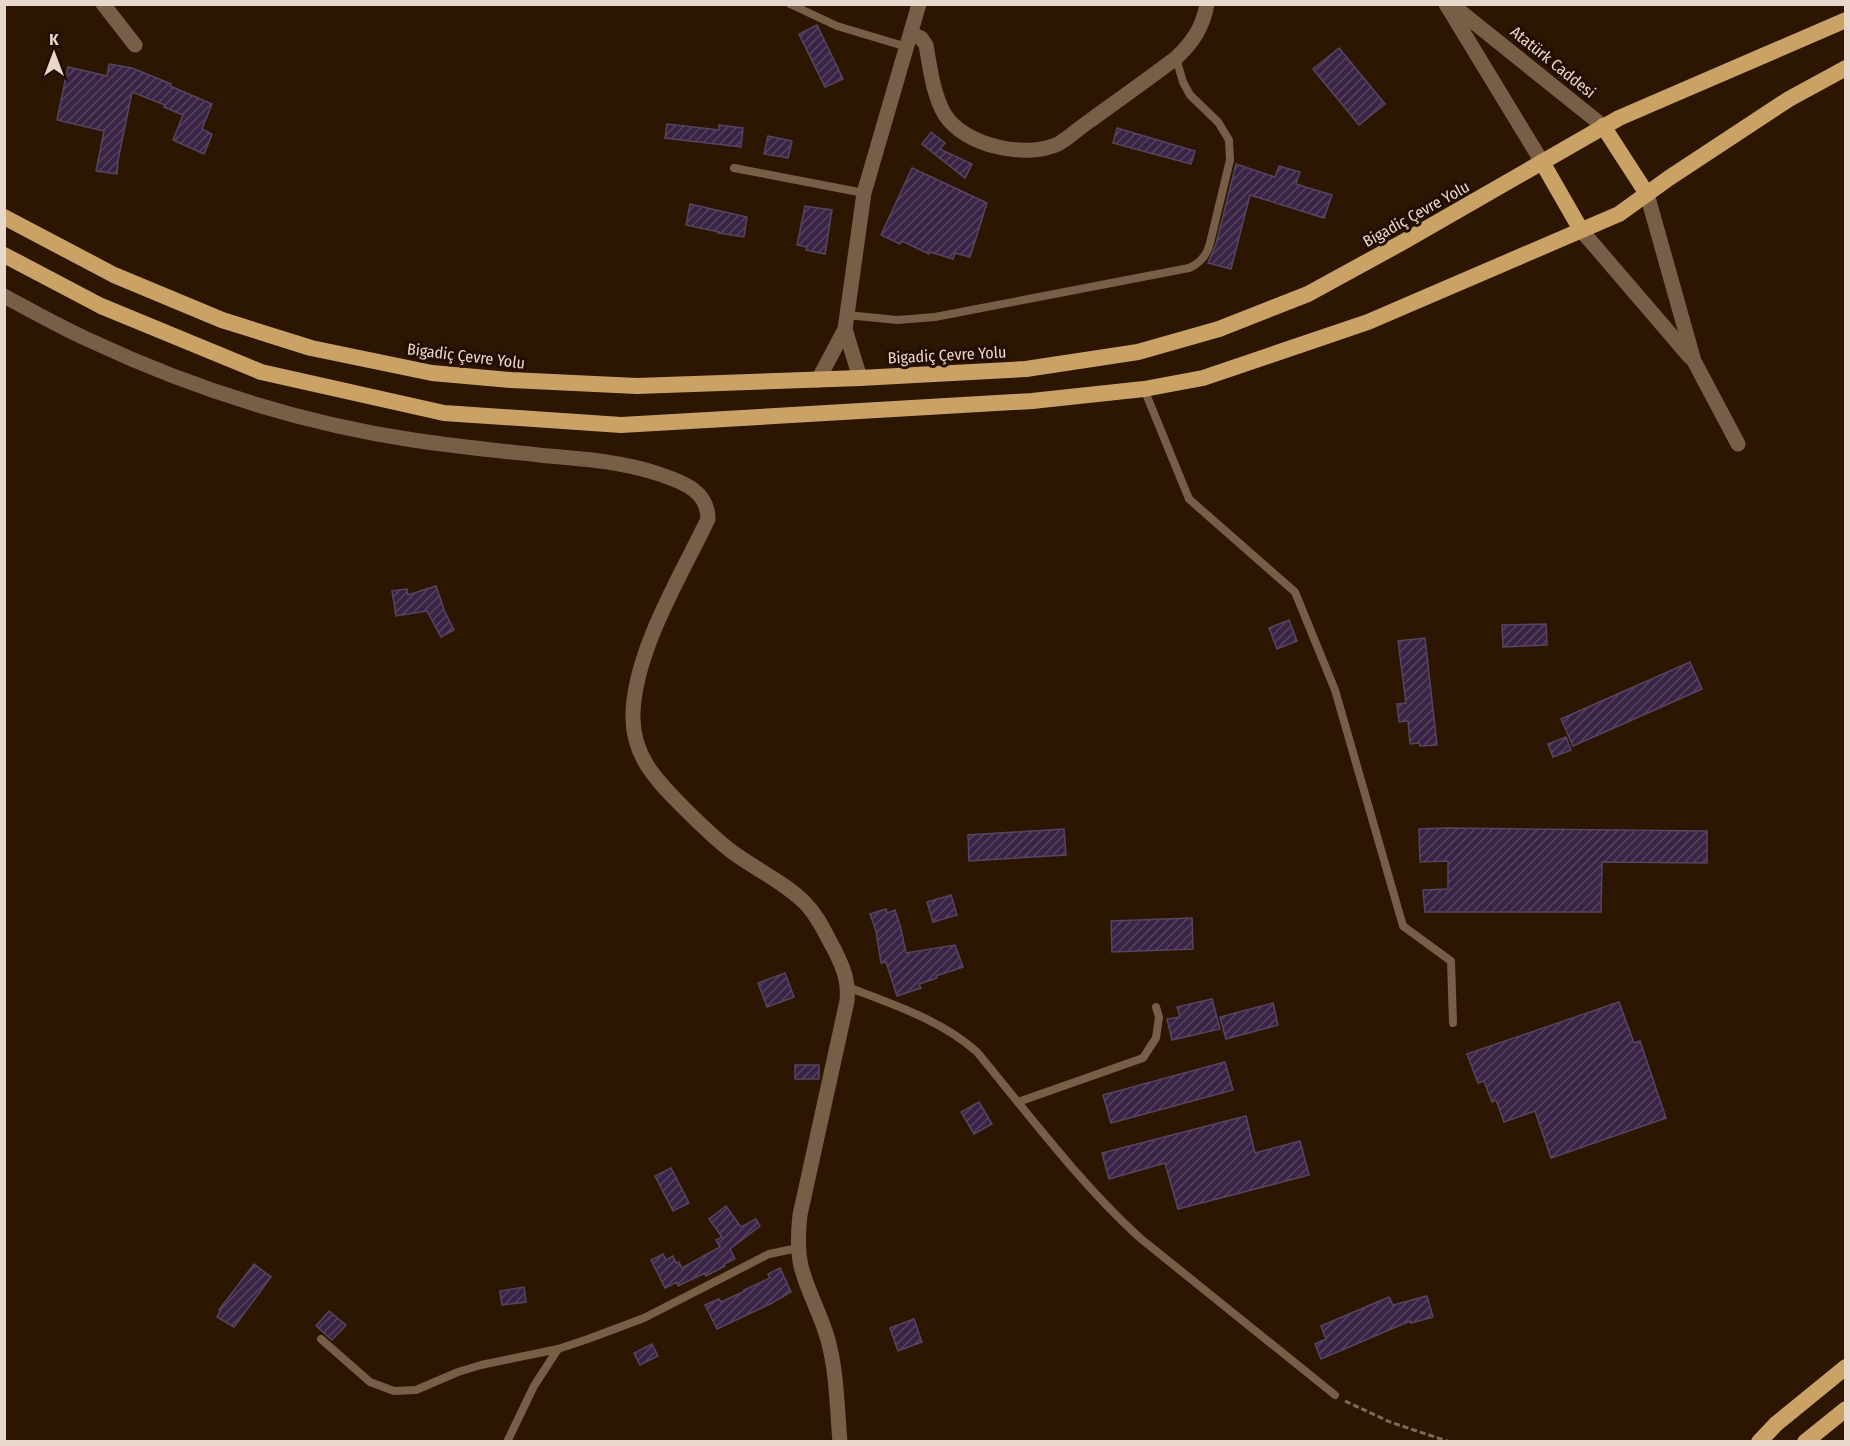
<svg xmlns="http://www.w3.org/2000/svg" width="1850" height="1446" font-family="'Fira Sans Condensed',sans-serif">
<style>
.building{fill:url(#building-hatch);stroke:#564560;stroke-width:1.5}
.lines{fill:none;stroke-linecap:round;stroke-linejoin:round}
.path{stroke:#7d6958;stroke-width:3;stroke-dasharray:6 3;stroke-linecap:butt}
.service{stroke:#795e47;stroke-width:8}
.minor{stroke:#795e47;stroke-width:15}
.secondary{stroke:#795e47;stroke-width:15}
.trunk{stroke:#caa266;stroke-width:16}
.labels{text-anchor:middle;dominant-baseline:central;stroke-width:6;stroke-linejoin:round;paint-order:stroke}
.street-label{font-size:16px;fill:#e8d8cb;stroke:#220d00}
</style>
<defs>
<pattern id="building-hatch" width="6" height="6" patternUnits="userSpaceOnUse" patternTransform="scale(1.5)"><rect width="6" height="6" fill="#3a2446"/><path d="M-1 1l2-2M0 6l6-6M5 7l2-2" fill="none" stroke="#56435f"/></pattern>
</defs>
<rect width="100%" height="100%" fill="#2c1601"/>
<g class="building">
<polygon points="817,25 843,79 825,87 799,34"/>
<polygon points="1339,48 1385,104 1359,125 1313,69"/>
<polygon points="109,64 132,68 171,84 170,86 212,104 202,129 212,134 204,154 173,140 183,115 164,107 165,105 132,92 118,160 117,174 96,171 104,131 57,120 68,67 107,76"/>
<polygon points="667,124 719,130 719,125 743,128 741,147 665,138"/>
<polygon points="1117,128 1195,151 1191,164 1113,143"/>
<polygon points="931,132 945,143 940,149 972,164 965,178 922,144"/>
<polygon points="768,136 792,141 788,158 764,154"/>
<polygon points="1236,164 1275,177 1279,166 1300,172 1296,184 1332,195 1324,218 1250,195 1231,269 1208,263 1216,244"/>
<polygon points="912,168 987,203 970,257 955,253 953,259 930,252 929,254 902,241 900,244 881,235"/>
<polygon points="690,204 747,217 744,237 718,233 719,232 686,225"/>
<polygon points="805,206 832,210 825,254 806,250 807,247 797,245"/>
<polygon points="436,586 445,612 454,630 441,637 427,611 396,616 392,591 407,589 408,595"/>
<polygon points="1289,620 1297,641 1277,649 1269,628"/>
<polygon points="1546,624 1547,645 1503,647 1502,625"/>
<polygon points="1425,638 1437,745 1420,746 1419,743 1410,744 1408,721 1399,722 1397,704 1406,703 1398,641"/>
<polygon points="1690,662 1702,689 1573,746 1561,719"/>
<polygon points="1566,737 1571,750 1553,757 1548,744"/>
<polygon points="1447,828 1707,831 1707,863 1602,862 1601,912 1425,912 1423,890 1448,889 1448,861 1420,862 1419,829"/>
<polygon points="1064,829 1066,855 969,861 968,835"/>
<polygon points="951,895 957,915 933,922 927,902"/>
<polygon points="886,909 887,913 895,910 901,929 906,953 955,945 963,967 936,976 937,978 919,984 921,988 897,996 886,962 881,963 876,931 870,914"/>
<polygon points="1192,918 1193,949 1112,952 1111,921"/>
<polygon points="785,973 794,997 767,1007 758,983"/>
<polygon points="1212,999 1220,1029 1172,1040 1167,1019 1180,1017 1177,1007"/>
<polygon points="1619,1002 1634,1043 1640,1041 1666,1118 1551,1158 1535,1111 1504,1122 1496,1100 1492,1102 1484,1081 1478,1083 1467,1054"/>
<polygon points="1273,1003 1278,1025 1226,1039 1220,1017"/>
<polygon points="1225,1062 1233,1090 1111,1123 1103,1095"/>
<rect x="795" y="1065" width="24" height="14"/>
<polygon points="979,1102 992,1124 974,1134 961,1112"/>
<polygon points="1246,1116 1255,1153 1300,1141 1309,1175 1178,1209 1165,1163 1109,1179 1102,1153"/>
<polygon points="671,1168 689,1203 673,1211 655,1176"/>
<polygon points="726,1206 741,1227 756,1219 760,1226 730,1249 735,1259 724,1264 725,1266 706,1276 705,1273 678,1286 677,1282 665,1288 651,1260 663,1254 666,1260 673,1256 676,1263 679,1262 682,1268 720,1247 716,1240 722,1237 709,1219"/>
<polygon points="254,1264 271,1277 234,1327 217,1317 220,1311 219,1310"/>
<polygon points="780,1268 791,1292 770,1304 717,1329 705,1305 719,1299 721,1302 745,1291 744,1290 770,1278 768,1274"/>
<polygon points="524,1287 526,1302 502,1305 500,1291"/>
<polygon points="1427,1296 1433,1317 1411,1323 1410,1321 1321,1359 1315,1344 1326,1339 1321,1326 1389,1297 1393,1305"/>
<polygon points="329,1311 346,1325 332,1340 316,1326"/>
<polygon points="914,1319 922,1342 898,1351 890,1328"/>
<polygon points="652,1344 658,1356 640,1365 634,1353"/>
</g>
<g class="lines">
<polyline class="path" points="1345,1401 1390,1422 1450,1442"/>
<g class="service">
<polyline points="790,4 837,26 907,47"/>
<polyline points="734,168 864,193"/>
<path d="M847 315 897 320 935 317 1189 268C1201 263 1207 255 1210 243L1230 160 1229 140 1218 122 1190 95 1183 82 1176 58"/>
<polyline points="1144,389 1189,499 1295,592 1335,690 1403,926 1451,961 1453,1023"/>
<path d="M848 987C893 1005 940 1019 977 1052 1029 1115 1079 1182 1140 1238L1335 1395"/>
<polyline points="1018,1102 1143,1058 1156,1038 1159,1017 1156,1007"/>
<polyline points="321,1339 370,1382 394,1391 416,1390 458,1372 481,1365 558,1349 588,1339 644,1318 769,1254 798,1248"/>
<polyline points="507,1442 534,1386 558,1349"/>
</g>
<g class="minor">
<polyline points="103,4 135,45"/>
<path d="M911 34 921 38 926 45C930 67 933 95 945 115 965 146 1026 159 1058 144 1069 138 1080 127 1091 120 1120 99 1148 79 1176 58 1193 42 1203 27 1207 4"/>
<polyline points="1647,194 1694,361 1738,444"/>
<polyline points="1581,230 1690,357"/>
<path d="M4 296C32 311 60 327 89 340 191 388 301 423 413 440 458 447 503 451 548 456 585 459 623 462 659 474 683 482 708 491 708 519 681 576 636 648 633 712 631 755 656 780 684 808 699 823 714 838 731 851 755 869 784 882 805 903 818 916 825 933 834 949 843 967 849 980 847 1001L800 1215C798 1232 797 1248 801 1266 807 1291 821 1314 828 1340 837 1373 837 1408 840 1442"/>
<polyline points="860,378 845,329 864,193 919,4"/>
<polyline points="818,380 845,329"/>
</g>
<g class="secondary">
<polyline points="1446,4 1542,162"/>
<polyline points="1451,4 1603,126"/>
</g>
<g class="trunk">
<polyline points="1603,126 1647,194"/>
<polyline points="1542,162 1581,230"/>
<polyline points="4,217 114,275 222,320 311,348 432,373 511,380 637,386 860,378 1026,369 1138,352 1219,329 1308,294 1403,242 1619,118 1846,20"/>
<polyline points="4,255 101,306 261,372 444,413 621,425 1032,401 1144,389 1203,378 1368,322 1619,214 1669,178 1789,99 1846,68"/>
<polyline points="1759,1442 1776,1424 1846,1367"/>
<polyline points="1805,1442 1846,1409"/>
</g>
</g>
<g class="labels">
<g class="street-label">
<text transform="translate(1553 62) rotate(39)">Atatürk Caddesi</text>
<text transform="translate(1416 214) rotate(-29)">Bigadiç Çevre Yolu</text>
<text transform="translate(947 355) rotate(-3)">Bigadiç Çevre Yolu</text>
<text transform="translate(466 356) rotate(7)">Bigadiç Çevre Yolu</text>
</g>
</g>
<rect width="1850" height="1446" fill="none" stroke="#e8d8cb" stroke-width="12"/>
<g transform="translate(54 54)" stroke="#220d00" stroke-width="4.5" paint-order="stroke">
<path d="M0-4.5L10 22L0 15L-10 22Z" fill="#e8d8cb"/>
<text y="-9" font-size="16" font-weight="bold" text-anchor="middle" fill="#e8d8cb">K</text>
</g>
</svg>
